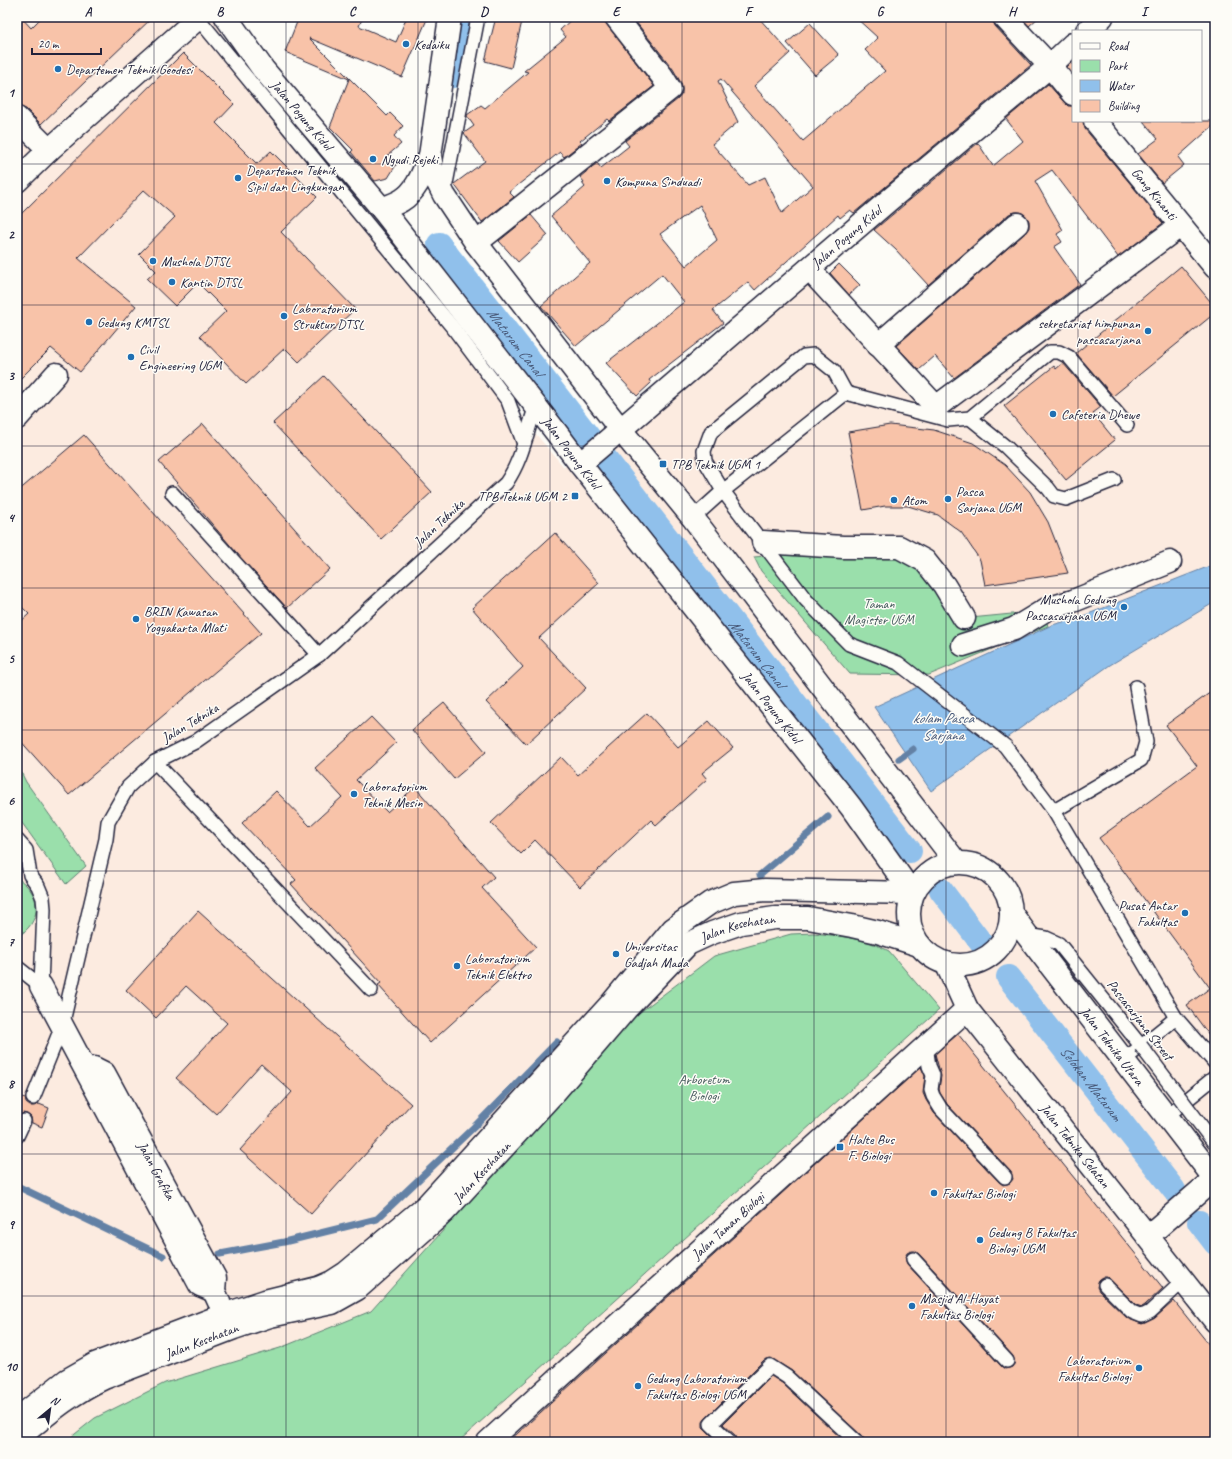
<svg xmlns="http://www.w3.org/2000/svg" width="1232" height="1459" font-family="Caveat,sans-serif">
<style>
.built{fill:#fcebe0}
.green{fill:#9adfab;stroke:#5e8073}
.water{fill:#90c0eb;stroke:#6481a5}
.lines{fill:none;stroke-linecap:round;stroke-linejoin:round}
.stream{stroke:#6481a5;stroke-width:7}
.canal{stroke:#90c0eb;stroke-width:24}
.building{fill:#f8c3a9;stroke:#22223b;fill-rule:evenodd}
.lane-casing{stroke:#22223b;stroke-width:16}
.street-casing{stroke:#22223b;stroke-width:25}
.secondary-casing{stroke:#22223b;stroke-width:25}
.lane{stroke:#fdfcf7;stroke-width:13}
.street{stroke:#fdfcf7;stroke-width:22}
.secondary{stroke:#fdfcf7;stroke-width:22}
.lane-bridge-casing{stroke:#22223b;stroke-width:16;stroke-linecap:butt}
.lane-bridge{stroke:#fdfcf7;stroke-width:13}
.grid{fill:none;stroke:#22223b;stroke-width:1;stroke-opacity:0.55}
.poi-dot{fill:#1f6fb2;stroke:#fdfcf7;stroke-width:1.5}
.labels{text-anchor:middle;dominant-baseline:central;stroke-width:3;stroke-linejoin:round;paint-order:stroke}
.poi-label{font-size:14px;fill:#22223b;stroke:#fdfcf7;text-anchor:start}
.street-label{font-size:14px;fill:#22223b;stroke:#fdfcf7}
.park-label{font-size:14px;fill:#465b5d;stroke:#fdfcf7}
.water-label{font-size:15px;font-style:italic;fill:#485979;stroke:#fdfcf7}
.neatline{fill:none;stroke:#22223b;stroke-width:1.5}
.grid-label{font-size:13px;text-anchor:middle;font-weight:bold;fill:#22223b}
</style>
<rect width="100%" height="100%" fill="#fdfcf7"/>
<filter id="ink" filterUnits="userSpaceOnUse"><feTurbulence type="fractalNoise" baseFrequency=".025" numOctaves="2"/><feDisplacementMap in="SourceGraphic" scale="8" xChannelSelector="R" yChannelSelector="G"/><feConvolveMatrix kernelMatrix="1 2 1 2 8 2 1 2 1" color-interpolation-filters="sRGB"/></filter>
<g filter="url(#ink)">
<polygon class="built" points="17,17 213,17 223,36 426,285 535,433 564,467 595,442 804,259 936,404 1176,224 1215,273 1215,1442 17,1442"/>
<g class="green">
<polygon points="839,549 895,549 921,563 960,619 1043,611 1048,626 929,675 850,674 761,571 754,557"/>
<polygon points="17,764 26,782 86,866 66,884 17,816"/>
<path d="M17 857 20 880C43 896 41 923 17 937Z"/>
<path d="M813 933C839 936 866 938 889 951L939 1010 458 1442H65L95 1418 165 1383 280 1348 371 1311 635 1016 714 956 791 934Z"/>
</g>
<polygon class="water" points="1215,564 1215,602 1110,665 931,791 874,707 1052,625 1078,618"/>
<g class="lines">
<g class="stream">
<polyline points="899,759 913,749"/>
<polyline points="760,875 828,817"/>
<polyline points="17,1186 163,1256"/>
<polyline points="220,1254 284,1242 377,1219 474,1127 557,1042"/>
</g>
<g class="canal">
<polyline points="454,76 463,17"/>
<path id="s1" d="M439 244 592 441"/>
<path id="s2" d="M603 455 910 851"/>
<polyline points="941,890 982,944"/>
<path id="s3" d="M1008 977 1174 1190"/>
<polyline points="1199,1222 1215,1243"/>
</g>
</g>
<g class="building">
<polygon points="17,17 21,17 31,28 42,17 153,17 41,124 26,109 17,106"/>
<polygon points="299,17 363,17 359,26 396,42 407,17 428,17 402,77 309,38 387,116 390,113 403,126 394,136 401,144 387,156 396,165 388,178 375,181 351,152 353,150 330,127 349,79 285,52"/>
<polygon points="496,17 523,17 511,68 485,61"/>
<polygon points="574,17 601,17 654,86 609,121 607,119 580,141 582,143 564,157 560,152 509,192 514,197 482,222 454,184 485,161 464,133 474,126 467,116 467,115 481,105 485,108 528,72 524,71 566,37 560,30"/>
<path d="M632 17H758L790 53 754 86 803 141 885 71 865 50 878 38 855 17H992L995 26 1031 65 854 213 850 210 840 218 838 215 755 290 748 282 713 310 723 323 649 380 651 383 637 396 606 363 684 302 662 274 576 346 541 306 590 263 551 216 585 187 582 183 584 182 580 177 597 163 601 168 629 146 625 141 678 99 682 94V89L681 83 673 69ZM721 79 813 186 782 213 765 177 748 185 712 144 738 122 718 81ZM700 205 717 240 686 266 660 234Z"/>
<polygon points="1021,17 1039,17 1029,26"/>
<polygon points="810,23 839,55 815,75 787,43"/>
<polygon points="183,53 234,104 216,123 257,164 271,151 317,197 281,232 355,309 299,362 285,348 246,384 200,336 226,311 198,283 175,306 147,279 156,271 139,254 175,217 144,190 78,258 136,306 80,372 51,348 17,382 17,218"/>
<polygon points="1073,61 1073,74 1067,67"/>
<polygon points="1048,84 1064,102 1068,106 1073,106 1073,121 1083,121 1085,129 1163,223 1118,257 1052,170 1035,181 1063,230 1057,234 1062,242 1054,247 1080,284 954,378 935,356 919,370 896,346 1025,233 1029,228 1029,221 1026,216 1021,212 1015,212 1009,214 928,285 896,250 874,230 978,143 993,166 1023,141 1006,119"/>
<polygon points="1143,121 1215,121 1215,124 1178,157 1184,165 1162,183 1138,154 1158,139"/>
<polygon points="531,215 548,235 518,262 499,241"/>
<polygon points="839,264 860,285 849,295 830,273"/>
<polygon points="1181,266 1215,307 1215,313 1113,396 1076,353"/>
<polygon points="1063,363 1101,407 1093,413 1115,440 1066,480 1004,406 1054,366 1056,369"/>
<polygon points="324,376 432,492 381,539 273,423"/>
<polygon points="203,424 330,569 287,608 241,558 159,462"/>
<polygon points="890,425 934,430 973,443 1005,465 1030,492 1048,522 1068,573 985,585 980,560 961,532 938,515 908,506 885,506 863,510 848,432"/>
<polygon points="84,435 261,633 69,795 17,737 17,625 29,614 17,602 17,492"/>
<polygon points="555,533 599,583 539,638 586,688 526,744 486,702 523,667 472,608"/>
<polygon points="1215,689 1215,1043 1187,1005 1210,988 1099,838 1197,766 1166,725"/>
<polygon points="444,703 486,752 454,779 412,730"/>
<polygon points="647,713 678,747 709,721 733,748 702,773 707,779 656,825 651,820 580,887 535,840 521,854 491,823 561,757 578,775"/>
<polygon points="371,717 396,743 356,780 387,812 415,787 494,877 482,888 536,947 430,1043 378,985 381,983 291,884 296,880 242,823 276,791 310,826 342,797 315,768"/>
<polygon points="198,911 411,1104 311,1214 240,1150 292,1092 261,1064 216,1114 176,1078 227,1023 186,986 156,1018 126,990"/>
<path d="M958 1034 1163 1288 1145 1305 1142 1307 1136 1305 1107 1277H1103L1099 1280 1097 1287 1099 1291 1127 1318 1142 1324 1155 1318 1174 1301 1215 1352V1442H865L862 1436 792 1371 771 1358 764 1360 705 1419 703 1422V1427L718 1442H508L921 1067 925 1076 923 1093 926 1100 934 1113 999 1182 1003 1185 1010 1183 1013 1179 1011 1172 947 1104 940 1093 939 1089 941 1076 935 1054ZM911 1251H915L919 1254 1013 1356 1015 1363 1012 1367 1005 1369 1001 1366 907 1264 905 1257 907 1253Z"/>
<polygon points="17,1095 25,1098 26,1103 30,1106 34,1106 39,1104 49,1108 42,1127 32,1123 31,1117 27,1114 23,1113 17,1117"/>
<polygon points="771,1376 782,1383 845,1442 738,1442 736,1436 723,1424"/>
</g>
<g class="lines">
<defs>
<g id="lane">
<polyline points="197,17 454,329 508,401 524,444"/>
<polyline points="444,194 478,17"/>
<polyline points="846,393 948,420 970,418 1050,352 1059,352 1069,357 1127,425"/>
<polyline points="970,418 1006,447 1048,488 1054,496 1066,499 1114,480"/>
<polyline points="172,493 319,655"/>
<polyline points="693,518 723,491 846,393 834,371 814,355 804,356 711,432 704,451 705,461 723,491 806,600 849,644 898,663 1005,746 1054,811 1176,1018 1215,1063"/>
<polyline points="155,762 371,990"/>
<polyline points="1054,811 1141,760 1146,742 1136,687"/>
<polyline points="17,840 26,850 30,875 38,886 43,898 44,909 41,986"/>
<polyline points="1027,935 1046,938 1059,944 1141,1046"/>
<polyline points="17,967 41,986"/>
<polyline points="926,1046 929,1066 933,1075 931,1090 933,1096 941,1109 1005,1177"/>
<polyline points="1124,1060 1176,1018"/>
<path d="M33 1098 62 1026 106 839 108 822 128 787 155 762 195 742 319 655 506 483C523 458 526 433 536 406"/>
<polyline points="1167,1116 1215,1077"/>
<polyline points="17,1136 24,1121"/>
<polyline points="913,1259 1007,1361"/>
<polyline points="1105,1285 1132,1312 1142,1316 1150,1312 1183,1281"/>
<polyline points="730,1442 711,1424 770,1366 787,1377 857,1442"/>
</g>
<g id="street">
<polyline points="1004,17 1050,66 1073,94"/>
<polyline points="1087,31 1102,17"/>
<polyline points="17,118 49,150"/>
<path id="s4" d="M1095 121 1215 267"/>
<polyline points="17,181 49,150 197,19"/>
<polyline points="476,243 670,89 662,76 616,17"/>
<polyline points="809,269 936,407 1180,226"/>
<polyline points="878,345 1017,224"/>
<polyline points="17,418 56,374"/>
<path id="s5" d="M580 464 888 201 1050 66 1073 44"/>
<polyline points="763,542 843,547 899,547 925,561 944,585 964,618"/>
<polyline points="963,645 1014,629 1047,609 1073,601 1170,562"/>
<polyline points="41,986 200,1285 214,1291"/>
<path id="s6" d="M94 1068 104 1073 215 1278 214 1291 219 1302"/>
<path id="s7" d="M488 1442 967 1009"/>
</g>
<g id="secondary">
<path id="s8" d="M226 17 263 69 382 209 556 432 580 464 851 807 912 893"/>
<polyline points="450,17 430,156 433,173 444,195 476,243 620,429 693,518 956,862"/>
<path d="M382 209C388 206 396 204 402 200 417 191 423 172 430 156"/>
<circle cx="960" cy="914" r="51"/>
<path id="s9" d="M1011 913 1027 935 1215 1179"/>
<path id="s10" d="M946 963 967 1009 1215 1321"/>
<polyline points="1148,1236 1215,1178"/>
<polyline points="17,1419 67,1380 95,1364 226,1314 265,1301 318,1288 332,1282 346,1273 427,1205 611,1004 673,929 710,903 734,893 765,890 912,893"/>
<path id="s11" d="M17 1439C45 1416 71 1393 104 1378L234 1328 270 1316 332 1303 357 1289 444 1212 553 1094 626 1009 688 944 712 933 741 923 775 918H808L852 926 878 932 919 945"/>
</g>
</defs>
<use href="#lane" class="lane-casing"/>
<use href="#street" class="street-casing"/>
<use href="#secondary" class="secondary-casing"/>
<use href="#lane" class="lane"/>
<use href="#street" class="street"/>
<use href="#secondary" class="secondary"/>
<defs>
<polyline id="lane-bridge" points="1141,1046 1215,1144"/>
</defs>
<use href="#lane-bridge" class="lane-bridge-casing"/>
<use href="#lane-bridge" class="lane-bridge"/>
</g>
</g>
<path class="grid" d="M154 17V1442M286 17V1442M418 17V1442M550 17V1442M682 17V1442M814 17V1442M946 17V1442M1078 17V31M1078 121V1442M17 164H1215M17 305H1215M17 446H1215M17 588H1215M17 730H1215M17 871H1215M17 1012H1215M17 1154H1215M17 1296H1215"/>
<g class="poi-dot">
<circle cx="406" cy="44" r="4"/>
<circle cx="58" cy="69" r="4"/>
<circle cx="373" cy="159" r="4"/>
<circle cx="238" cy="178" r="4"/>
<circle cx="607" cy="181" r="4"/>
<circle cx="153" cy="261" r="4"/>
<circle cx="172" cy="282" r="4"/>
<circle cx="284" cy="316" r="4"/>
<circle cx="89" cy="322" r="4"/>
<circle cx="1148" cy="331" r="4"/>
<circle cx="131" cy="357" r="4"/>
<circle cx="1053" cy="414" r="4"/>
<rect x="659" y="460" width="8" height="8" rx="2"/>
<rect x="571" y="492" width="8" height="8" rx="2"/>
<circle cx="948" cy="499" r="4"/>
<circle cx="894" cy="500" r="4"/>
<circle cx="1124" cy="607" r="4"/>
<circle cx="136" cy="619" r="4"/>
<circle cx="354" cy="794" r="4"/>
<circle cx="1185" cy="913" r="4"/>
<circle cx="616" cy="954" r="4"/>
<circle cx="457" cy="966" r="4"/>
<rect x="836" y="1143" width="8" height="8" rx="2"/>
<circle cx="934" cy="1193" r="4"/>
<circle cx="980" cy="1240" r="4"/>
<circle cx="912" cy="1306" r="4"/>
<circle cx="1139" cy="1368" r="4"/>
<circle cx="638" cy="1386" r="4"/>
</g>
<g class="labels">
<g class="poi-label">
<text x="414" y="44">Kedaiku</text>
<text x="66" y="69">Departemen Teknik Geodesi</text>
<text x="381" y="159">Ngudi Rejeki</text>
<text x="246" y="170">Departemen Teknik<tspan x="246" dy="16">Sipil dan Lingkungan</tspan></text>
<text x="615" y="181">Kompuna Sinduadi</text>
<text x="161" y="261">Mushola DTSL</text>
<text x="180" y="282">Kantin DTSL</text>
<text x="292" y="308">Laboratorium<tspan x="292" dy="16">Struktur DTSL</tspan></text>
<text x="97" y="322">Gedung KMTSL</text>
<text x="1140" y="323" text-anchor="end">sekretariat himpunan<tspan x="1140" dy="16">pascasarjana</tspan></text>
<text x="139" y="349">Civil<tspan x="139" dy="16">Engineering UGM</tspan></text>
<text x="1061" y="414">Cafeteria Dhewe</text>
<text x="671" y="464">TPB Teknik UGM 1</text>
<text x="956" y="491">Pasca<tspan x="956" dy="16">Sarjana UGM</tspan></text>
<text x="567" y="496" text-anchor="end">TPB Teknik UGM 2</text>
<text x="902" y="500">Atom</text>
<text x="1116" y="599" text-anchor="end">Mushola Gedung<tspan x="1116" dy="16">Pascasarjana UGM</tspan></text>
<text x="144" y="611">BRIN Kawasan<tspan x="144" dy="16">Yogyakarta Mlati</tspan></text>
<text x="362" y="786">Laboratorium<tspan x="362" dy="16">Teknik Mesin</tspan></text>
<text x="1177" y="905" text-anchor="end">Pusat Antar<tspan x="1177" dy="16">Fakultas</tspan></text>
<text x="624" y="946">Universitas<tspan x="624" dy="16">Gadjah Mada</tspan></text>
<text x="465" y="958">Laboratorium<tspan x="465" dy="16">Teknik Elektro</tspan></text>
<text x="848" y="1139">Halte Bus<tspan x="848" dy="16">F. Biologi</tspan></text>
<text x="942" y="1193">Fakultas Biologi</text>
<text x="988" y="1232">Gedung B Fakultas<tspan x="988" dy="16">Biologi UGM</tspan></text>
<text x="920" y="1298">Masjid Al-Hayat<tspan x="920" dy="16">Fakultas Biologi</tspan></text>
<text x="1131" y="1360" text-anchor="end">Laboratorium<tspan x="1131" dy="16">Fakultas Biologi</tspan></text>
<text x="646" y="1378">Gedung Laboratorium<tspan x="646" dy="16">Fakultas Biologi UGM</tspan></text>
</g>
<g class="street-label">
<text stroke="none"><textPath href="#s8" startOffset="124">Jalan Pogung Kidul</textPath></text>
<text stroke="none"><textPath href="#s4" startOffset="94">Gang Kinanti</textPath></text>
<text stroke="none"><textPath href="#s5" startOffset="350">Jalan Pogung Kidul</textPath></text>
<text stroke="none"><textPath href="#s8" startOffset="556">Jalan Pogung Kidul</textPath></text>
<text transform="translate(439 523) rotate(-43)">Jalan Teknika</text>
<text stroke="none"><textPath href="#s8" startOffset="880">Jalan Pogung Kidul</textPath></text>
<text transform="translate(190 723) rotate(-31)">Jalan Teknika</text>
<text stroke="none"><textPath href="#s11" startOffset="907">Jalan Kesehatan</textPath></text>
<text transform="translate(1140 1020) rotate(52)">Pascasarjana Street</text>
<text stroke="none"><textPath href="#s9" startOffset="167">Jalan Teknika Utara</textPath></text>
<text stroke="none"><textPath href="#s10" startOffset="225">Jalan Teknika Selatan</textPath></text>
<text stroke="none"><textPath href="#s6" startOffset="122">Jalan Grafika</textPath></text>
<text stroke="none"><textPath href="#s11" startOffset="547">Jalan Kesehatan</textPath></text>
<text stroke="none"><textPath href="#s7" startOffset="323">Jalan Taman Biologi</textPath></text>
<text stroke="none"><textPath href="#s11" startOffset="211">Jalan Kesehatan</textPath></text>
</g>
<g class="park-label">
<text x="879" y="603">Taman<tspan x="879" dy="16">Magister UGM</tspan></text>
<text x="704" y="1079">Arboretum<tspan x="704" dy="16">Biologi</tspan></text>
</g>
<g class="water-label">
<text stroke="none"><textPath href="#s1" startOffset="124">Mataram Canal</textPath></text>
<text stroke="none"><textPath href="#s2" startOffset="251">Mataram Canal</textPath></text>
<text x="943" y="718">kolam Pasca<tspan x="943" dy="17">Sarjana</tspan></text>
<text stroke="none"><textPath href="#s3" startOffset="135">Selokan Mataram</textPath></text>
</g>
</g>
<rect width="1232" height="1459" fill="none" stroke="#fdfcf7" stroke-width="44"/>
<rect x="1072" y="30" width="130" height="92" fill="#fdfcf7" stroke="#a5a5ac"/>
<rect x="1080" y="43" width="20" height="6" fill="#fdfcf7" stroke="#a5a5ac"/>
<text x="1108" y="50" font-size="12" fill="#22223b">Road</text>
<rect x="1080" y="60" width="20" height="12" fill="#9adfab" stroke="#a5a5ac"/>
<text x="1108" y="70" font-size="12" fill="#22223b">Park</text>
<rect x="1080" y="80" width="20" height="12" fill="#90c0eb" stroke="#a5a5ac"/>
<text x="1108" y="90" font-size="12" fill="#22223b">Water</text>
<rect x="1080" y="100" width="20" height="12" fill="#f8c3a9" stroke="#a5a5ac"/>
<text x="1108" y="110" font-size="12" fill="#22223b">Building</text>
<g transform="translate(50 1409) rotate(29)" stroke="#fdfcf7" stroke-width="3" paint-order="stroke">
<path d="M0-3L7 15L0 10L-7 15Z" fill="#22223b"/>
<text y="-6" font-size="11" font-weight="bold" text-anchor="middle" fill="#22223b">N</text>
</g>
<path d="M32 48v6h69v-6" fill="none" stroke="#22223b" stroke-width="2"/>
<text x="38" y="48" font-size="12" fill="#22223b" stroke="#fdfcf7" stroke-width="3" paint-order="stroke">20 m</text>
<rect x="22" y="22" width="1188" height="1415" class="neatline"/>
<g class="grid-label">
<text x="88" y="16">A</text>
<text x="220" y="16">B</text>
<text x="352" y="16">C</text>
<text x="484" y="16">D</text>
<text x="616" y="16">E</text>
<text x="748" y="16">F</text>
<text x="880" y="16">G</text>
<text x="1012" y="16">H</text>
<text x="1144" y="16">I</text>
<text x="11" y="97">1</text>
<text x="11" y="239">2</text>
<text x="11" y="380">3</text>
<text x="11" y="522">4</text>
<text x="11" y="663">5</text>
<text x="11" y="805">6</text>
<text x="11" y="946">7</text>
<text x="11" y="1088">8</text>
<text x="11" y="1229">9</text>
<text x="11" y="1371">10</text>
</g>
</svg>
